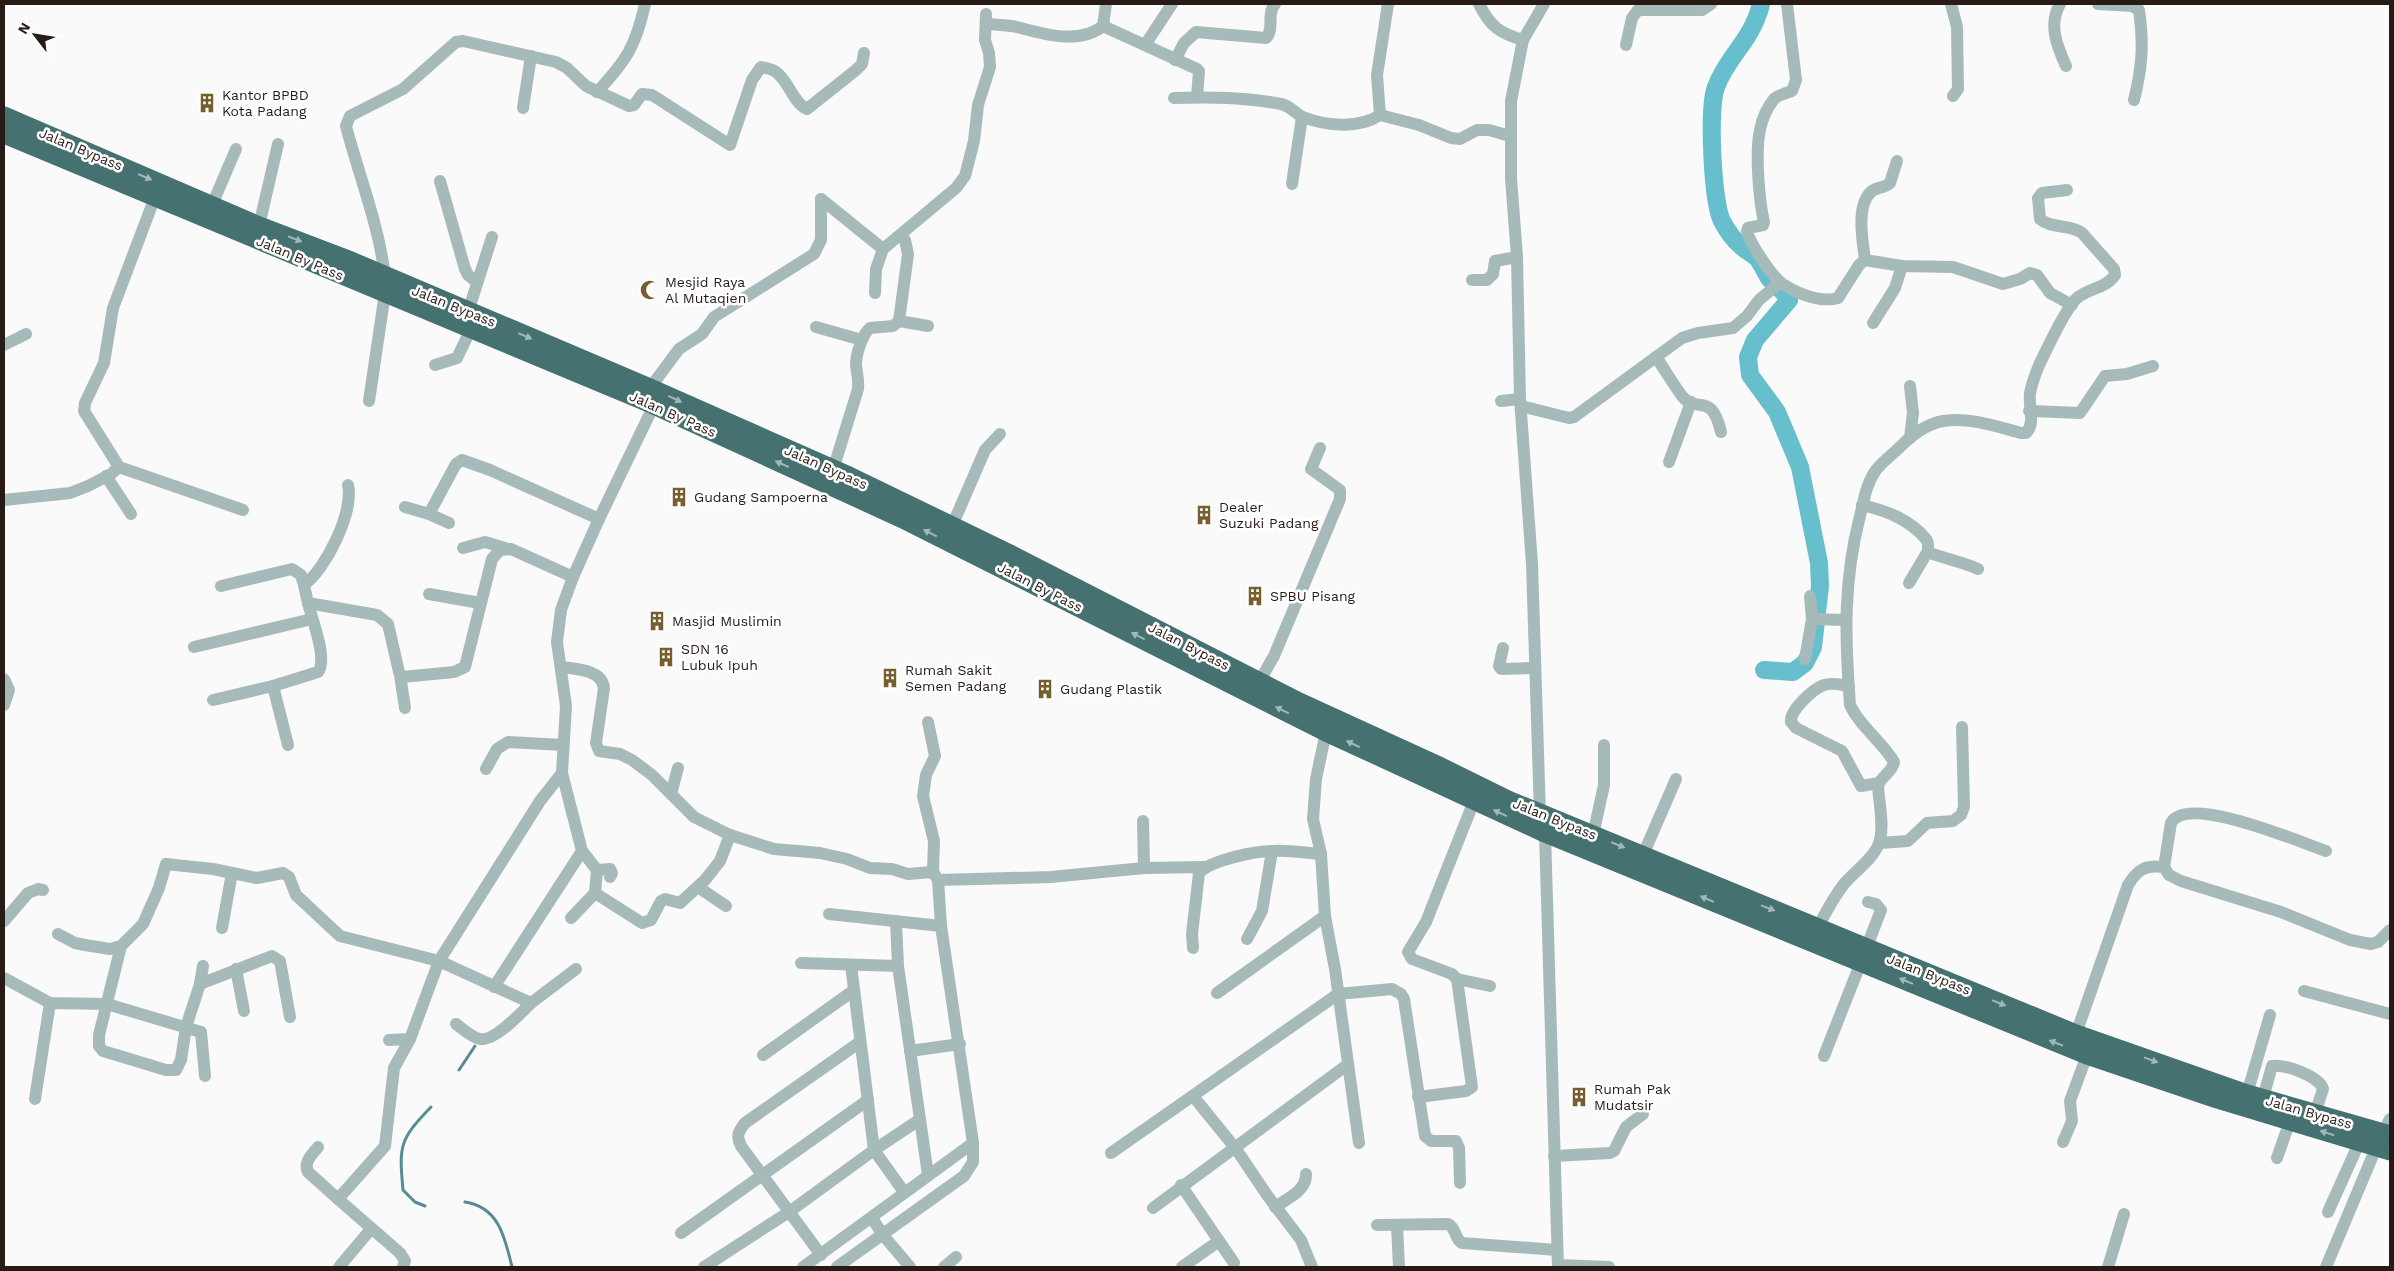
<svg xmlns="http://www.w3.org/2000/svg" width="2394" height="1271" font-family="'Work Sans',sans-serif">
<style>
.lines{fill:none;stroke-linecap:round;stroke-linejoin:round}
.stream{stroke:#548d95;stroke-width:3}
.river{stroke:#67becc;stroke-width:18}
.minor{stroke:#a7baba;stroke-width:12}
.highway{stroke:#457170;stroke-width:19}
.oneway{fill:#a2b8b8}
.labels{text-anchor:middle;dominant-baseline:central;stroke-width:5;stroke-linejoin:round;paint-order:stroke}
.poi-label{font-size:14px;fill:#281a15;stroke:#fff;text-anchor:start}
.street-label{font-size:14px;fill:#281a15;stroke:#fff}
</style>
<rect width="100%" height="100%" fill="#fafafa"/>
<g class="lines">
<g class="stream">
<polyline points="459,1070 475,1046"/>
<path d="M465 1202C499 1207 505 1238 512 1267"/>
<path d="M425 1206 415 1202 403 1190C399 1146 399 1140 431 1107"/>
</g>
<path class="river" d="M1761 4C1752 41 1728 55 1716 87 1708 107 1712 205 1723 223 1727 230 1733 239 1739 244 1744 250 1752 253 1757 258 1762 264 1765 272 1769 278 1776 286 1784 291 1789 300L1755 340 1748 357 1750 375 1777 412 1800 467 1819 563 1820 586 1813 647 1805 663 1793 672 1764 670"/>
<g class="minor">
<path d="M1479 4C1490 26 1499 33 1523 40"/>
<polyline points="1544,4 1523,40 1511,101 1511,178 1517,257 1520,399 1532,564 1540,814 1545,833 1558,1267"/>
<polyline points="1951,4 1957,27 1958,89 1953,96"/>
<path d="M2060 4C2048 25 2057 46 2066 66"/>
<path d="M2098 4 2132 6 2139 10C2144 44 2142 68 2134 100"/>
<path d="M987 24C997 25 1008 25 1017 27 1043 34 1079 45 1103 26L1197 69 1199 71 1197 97"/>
<polyline points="1103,26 1106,4"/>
<polyline points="1145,45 1172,4"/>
<polyline points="1626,45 1632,18 1638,10 1702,10 1711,4"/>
<path d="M1175 60 1184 43 1196 32 1266 38C1275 29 1266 14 1275 4"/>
<path d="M597 92C626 61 636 46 645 4"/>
<path d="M1174 98C1210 97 1245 97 1281 104 1291 106 1295 114 1303 117 1326 126 1359 129 1380 115L1419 125 1451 138 1460 139 1477 130H1489L1510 136"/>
<polyline points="523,108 531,56"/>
<polyline points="1380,115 1377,75 1388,4"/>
<polyline points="440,181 465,269 468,275 477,282"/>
<polyline points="1292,184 1302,117"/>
<polyline points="155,197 113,308 104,363 85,403 84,411 119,467 243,510"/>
<polyline points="821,199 883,249"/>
<polyline points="212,205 236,149"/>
<polyline points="259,226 278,144"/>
<path d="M1865 260C1863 242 1855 205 1872 191 1877 187 1885 188 1890 183L1897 161"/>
<path d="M385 277C379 225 359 176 346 126L350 116 403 89 456 42 463 41 556 62 567 68 586 86 629 106 634 105 642 94 652 95 730 145 752 80 761 67C765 68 773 69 776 72 789 81 793 103 807 109L856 70 862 64 864 53"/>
<polyline points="1472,280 1487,280 1493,274 1495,261 1517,257"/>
<path d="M1781 283C1771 274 1750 244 1747 231L1748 228 1763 225 1764 222C1759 200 1755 152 1760 130 1762 119 1767 108 1774 99 1778 95 1786 93 1792 91L1796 80 1787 4"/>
<polyline points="875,293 876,269 883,249 956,188 965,176 974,141 978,105 990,67 989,53 985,40 986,14"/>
<polyline points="468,312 492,237"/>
<polyline points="899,321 928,326"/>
<polyline points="1873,323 1895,288 1902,266"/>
<polyline points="816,327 862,340"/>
<polyline points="4,345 26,334"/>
<path d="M1656 357C1665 370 1673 384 1682 396 1697 415 1711 390 1721 432"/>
<polyline points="435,365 457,358 471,329"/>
<polyline points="1910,386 1913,413 1910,438"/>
<polyline points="650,388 679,349 702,334 714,317 814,254 821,240 821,199"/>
<polyline points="369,401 385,293"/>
<polyline points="1501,401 1520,399"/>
<path d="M1521 406 1569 418 1574 417 1682 338 1698 333 1733 328 1747 316 1759 300 1778 284 1781 283C1797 293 1819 303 1838 298L1859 265 1865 260 1902 266 1953 267 2003 284 2020 279 2030 273 2037 275 2050 293 2072 305"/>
<polyline points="2029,411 2080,413 2105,376 2127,374 2153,366"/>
<polyline points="1669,462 1691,402"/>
<path d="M833 470 858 389C859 380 857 374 856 365 856 354 862 335 870 328L893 326 899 321 908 254 905 240"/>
<polyline points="106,476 131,514"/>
<path d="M348 485C354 512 326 569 304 585L308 603 377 615 388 624 399 672 402 677 454 672 465 667 492 559 500 550 511 549 573 577"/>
<polyline points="4,500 70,493 88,486 111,474 119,467"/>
<path d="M1862 505C1887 511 1909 519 1926 539 1930 544 1926 548 1930 553 1946 559 1962 562 1978 569"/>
<polyline points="405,507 429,514 456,464 462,460 490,470 599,519"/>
<polyline points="429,514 449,523"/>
<polyline points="952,526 985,450 1000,434"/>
<polyline points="463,548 485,542 505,548"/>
<polyline points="1909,583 1928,551"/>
<polyline points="221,586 292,569 301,575 304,585"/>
<polyline points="429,594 480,603"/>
<polyline points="1812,619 1845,620"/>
<polyline points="194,647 312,619"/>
<polyline points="1503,648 1499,666 1501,669 1534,668"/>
<polyline points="1805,659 1812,619 1810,596"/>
<path d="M561 667C575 669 602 669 604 688L596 743 599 751 620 754 632 760 652 775 694 817 730 835 774 849 820 853 847 859 870 868 892 869 908 874 933 872 938 880 941 926 973 1143V1162L964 1176 837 1267"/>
<polyline points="400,675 405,708"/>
<polyline points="4,679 9,690 4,705"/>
<polyline points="1259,682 1274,656 1340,499 1340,490 1311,469 1320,448"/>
<polyline points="273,686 288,745"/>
<path d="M1849 686C1842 685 1831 682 1824 685 1814 688 1789 711 1791 722L1796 728 1842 751 1861 786 1879 783"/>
<path d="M213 700 273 686 318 672C328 659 312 620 308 603"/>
<polyline points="928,722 935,756 926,775 923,796 934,841 933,872"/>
<polyline points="1326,732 1316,779 1313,819 1321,854 1325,916 1335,969 1359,1143"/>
<polyline points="486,769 497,749 508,742 563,745"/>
<polyline points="671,794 678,768"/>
<polyline points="1143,821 1144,868 1205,867"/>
<polyline points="1593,835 1604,785 1604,745"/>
<polyline points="1880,843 1908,841 1927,823 1953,821 1961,815 1964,807 1962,727"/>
<polyline points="582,851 597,870 595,893 642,923 651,920 661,901 665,899 680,903 705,880 720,861 730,835"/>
<polyline points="1643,855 1676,779"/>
<path d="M2164 867 2171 823C2187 793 2299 842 2326 851"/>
<polyline points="597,870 610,869 612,873 610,877"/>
<polyline points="938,880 1051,877 1144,868"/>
<polyline points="698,887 726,906"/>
<polyline points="829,914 941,926"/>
<polyline points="571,918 595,893"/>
<polyline points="4,921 28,893 38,889 43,890"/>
<polyline points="896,921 898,966 928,1175"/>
<path d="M1818 927C1826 912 1833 898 1844 884 1855 871 1876 857 1880 840 1884 824 1879 803 1878 786 1881 776 1892 773 1894 762 1882 741 1860 727 1850 705 1845 637 1843 582 1860 516 1864 500 1866 484 1876 470 1883 461 1893 454 1901 446 1912 435 1926 424 1943 421 1970 417 1995 426 2021 433H2026C2036 423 2028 406 2030 393 2032 383 2036 372 2040 363 2048 347 2064 311 2076 299 2087 288 2106 289 2115 275L2114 269 2082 233C2070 224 2051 229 2040 219L2038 198 2042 193 2067 190"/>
<polyline points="222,928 232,873"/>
<polyline points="58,934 75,943 85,945 110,949 121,946 143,924 159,888 166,864 213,869 257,878 283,873 289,877 296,895 340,936 439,961 531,1003 576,969"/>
<polyline points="1247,939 1262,911 1272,851"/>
<polyline points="121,946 99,1035 99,1046 103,1051 166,1070 176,1070 181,1060 186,1027 200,984 272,956 280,961 290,1017"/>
<path d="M1193 948 1192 934 1199 873C1211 860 1255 851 1273 851 1289 850 1305 853 1321 854"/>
<polyline points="1866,949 1881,910 1876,904 1868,902"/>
<polyline points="801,963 898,966"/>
<polyline points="851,965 874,1150 904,1192"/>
<polyline points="236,969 244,1011"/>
<polyline points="4,978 50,1003 107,1004 201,1032 205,1076"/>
<polyline points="1457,979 1490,986"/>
<polyline points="200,984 203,966"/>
<polyline points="494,987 582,851 562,773"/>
<polyline points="2304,991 2390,1014"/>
<polyline points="1217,993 1325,916"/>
<path d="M456 1024C463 1029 471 1037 480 1039 494 1042 521 1013 531 1003"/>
<path d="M2076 1034 2128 885C2138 869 2145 865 2164 867L2169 875 2181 881 2281 912 2350 940 2371 944 2378 942 2390 930"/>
<polyline points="389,1040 410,1039"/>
<polyline points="910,1051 960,1044"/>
<polyline points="763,1055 853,991"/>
<polyline points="1824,1056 1861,962"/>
<polyline points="2247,1094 2270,1015"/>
<polyline points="1193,1096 1236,1149 1267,1195 1301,1240 1312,1267"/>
<polyline points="1418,1097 1466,1091 1472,1087 1457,979 1452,974 1412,959 1408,952 1426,922 1474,801"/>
<path d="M2263 1098 2272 1066C2285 1064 2319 1076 2323 1089L2315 1114"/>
<polyline points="35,1099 50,1003"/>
<polyline points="2383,1133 2390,1119"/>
<polyline points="2063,1142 2072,1121 2070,1101 2087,1055"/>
<path d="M318 1147C312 1155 303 1162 308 1172L338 1199"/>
<polyline points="1111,1153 1338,994 1392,989 1401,994 1404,999 1425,1136 1431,1141 1456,1141 1459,1148 1460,1183"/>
<polyline points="1554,1156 1610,1153 1614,1151 1626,1127 1643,1114"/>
<polyline points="2277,1158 2290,1121"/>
<polyline points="1181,1185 1219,1241 1182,1267"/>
<path d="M1275 1207C1287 1199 1307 1190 1306 1174"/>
<polyline points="1153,1208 1347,1065"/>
<polyline points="2328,1212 2359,1143"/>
<polyline points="872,1218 883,1235 910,1267"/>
<path d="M1377 1225 1448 1224C1457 1228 1454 1239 1462 1243L1557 1250"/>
<polyline points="1397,1226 1399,1267"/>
<polyline points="681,1233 868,1100"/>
<polyline points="1219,1241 1234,1263"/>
<path d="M821 1255 741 1146C736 1136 738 1132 745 1123L860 1042"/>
<polyline points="1558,1265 1609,1267"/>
<polyline points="339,1267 371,1229"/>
<polyline points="403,1267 405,1261 400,1253 338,1199 385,1146 394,1068 410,1039 439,961 540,801 562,773 566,706 557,642 561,610 573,577 599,519 654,405"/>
<polyline points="704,1267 789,1212 874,1150 919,1120"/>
<polyline points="803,1267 973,1143"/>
<polyline points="944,1267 956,1257"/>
<polyline points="2108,1267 2124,1214"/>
<polyline points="2326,1267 2376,1148"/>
</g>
<g class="highway">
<polyline points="4,116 259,226 351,261 650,388 849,476 1010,554 1299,702 1441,767 1508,800 2076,1034 2247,1094 2390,1135"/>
<polyline points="4,134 654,405 903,519 1326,732 1545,833 2087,1055 2217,1099 2390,1151"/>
</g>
</g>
<defs><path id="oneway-solid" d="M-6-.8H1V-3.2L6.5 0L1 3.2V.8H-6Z" transform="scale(1.25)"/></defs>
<g class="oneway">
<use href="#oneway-solid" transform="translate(145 177) rotate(23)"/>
<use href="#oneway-solid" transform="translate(295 239) rotate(21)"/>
<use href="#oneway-solid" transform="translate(525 336) rotate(23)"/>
<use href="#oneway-solid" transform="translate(675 399) rotate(25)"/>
<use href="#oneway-solid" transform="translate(782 464) rotate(-156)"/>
<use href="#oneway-solid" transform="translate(930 533) rotate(-153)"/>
<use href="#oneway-solid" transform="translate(1138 636) rotate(-153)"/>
<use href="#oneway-solid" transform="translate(1282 710) rotate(-154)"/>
<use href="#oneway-solid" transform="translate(1353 744) rotate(-155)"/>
<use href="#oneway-solid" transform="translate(1500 813) rotate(-155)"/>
<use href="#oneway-solid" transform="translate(1618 845) rotate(22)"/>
<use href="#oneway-solid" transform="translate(1707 899) rotate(-157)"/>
<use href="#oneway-solid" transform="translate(1768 908) rotate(21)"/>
<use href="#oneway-solid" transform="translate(1906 981) rotate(-158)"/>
<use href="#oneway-solid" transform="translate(1999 1003) rotate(22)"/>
<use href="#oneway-solid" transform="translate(2056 1043) rotate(-159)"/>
<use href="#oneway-solid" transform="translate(2151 1060) rotate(20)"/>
<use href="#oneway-solid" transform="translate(2327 1133) rotate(-162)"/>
</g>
<defs>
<symbol id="building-bare" viewBox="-9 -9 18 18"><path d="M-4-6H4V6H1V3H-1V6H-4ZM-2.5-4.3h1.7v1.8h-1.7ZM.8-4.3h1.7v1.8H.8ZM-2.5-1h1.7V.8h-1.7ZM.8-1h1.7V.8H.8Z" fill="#775e2f" stroke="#fff" stroke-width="2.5" paint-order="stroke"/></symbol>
<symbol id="mosque-bare" viewBox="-9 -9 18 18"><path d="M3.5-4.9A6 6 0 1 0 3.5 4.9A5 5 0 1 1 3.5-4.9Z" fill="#775e2f" stroke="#fff" stroke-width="2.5" paint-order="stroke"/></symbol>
</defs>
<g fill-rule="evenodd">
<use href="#building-bare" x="193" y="89" width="28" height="28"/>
<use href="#mosque-bare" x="636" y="276" width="28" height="28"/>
<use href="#building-bare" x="665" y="483" width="28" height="28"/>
<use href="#building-bare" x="1190" y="501" width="28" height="28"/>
<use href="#building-bare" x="1241" y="582" width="28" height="28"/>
<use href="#building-bare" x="643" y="607" width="28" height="28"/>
<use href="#building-bare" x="652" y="643" width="28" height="28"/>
<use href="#building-bare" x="876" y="664" width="28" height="28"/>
<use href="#building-bare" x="1031" y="675" width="28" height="28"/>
<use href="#building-bare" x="1565" y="1083" width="28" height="28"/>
</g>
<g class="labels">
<g class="poi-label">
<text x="222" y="95">Kantor BPBD<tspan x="222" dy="16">Kota Padang</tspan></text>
<text x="665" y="282">Mesjid Raya<tspan x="665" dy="16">Al Mutaqien</tspan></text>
<text x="694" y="497">Gudang Sampoerna</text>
<text x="1219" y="507">Dealer<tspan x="1219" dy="16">Suzuki Padang</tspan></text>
<text x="1270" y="596">SPBU Pisang</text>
<text x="672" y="621">Masjid Muslimin</text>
<text x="681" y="649">SDN 16<tspan x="681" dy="16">Lubuk Ipuh</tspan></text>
<text x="905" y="670">Rumah Sakit<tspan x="905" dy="16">Semen Padang</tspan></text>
<text x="1060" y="689">Gudang Plastik</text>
<text x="1594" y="1089">Rumah Pak<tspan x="1594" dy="16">Mudatsir</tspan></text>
</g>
<g class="street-label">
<text transform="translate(81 149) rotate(23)">Jalan Bypass</text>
<text transform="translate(300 258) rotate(23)">Jalan By Pass</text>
<text transform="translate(454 306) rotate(22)">Jalan Bypass</text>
<text transform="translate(673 414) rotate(24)">Jalan By Pass</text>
<text transform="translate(826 467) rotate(24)">Jalan Bypass</text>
<text transform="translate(1040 587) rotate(27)">Jalan By Pass</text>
<text transform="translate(1189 646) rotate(27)">Jalan Bypass</text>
<text transform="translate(1555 819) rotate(22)">Jalan Bypass</text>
<text transform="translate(1929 974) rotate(22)">Jalan Bypass</text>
<text transform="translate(2309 1112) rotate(16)">Jalan Bypass</text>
</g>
</g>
<rect width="2394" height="1271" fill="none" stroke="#281a15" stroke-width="10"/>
<g transform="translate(35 35) rotate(301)" stroke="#ffffff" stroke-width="4" paint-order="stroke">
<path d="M0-4L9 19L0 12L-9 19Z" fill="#281a15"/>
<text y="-8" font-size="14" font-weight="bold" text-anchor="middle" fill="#281a15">N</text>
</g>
</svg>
